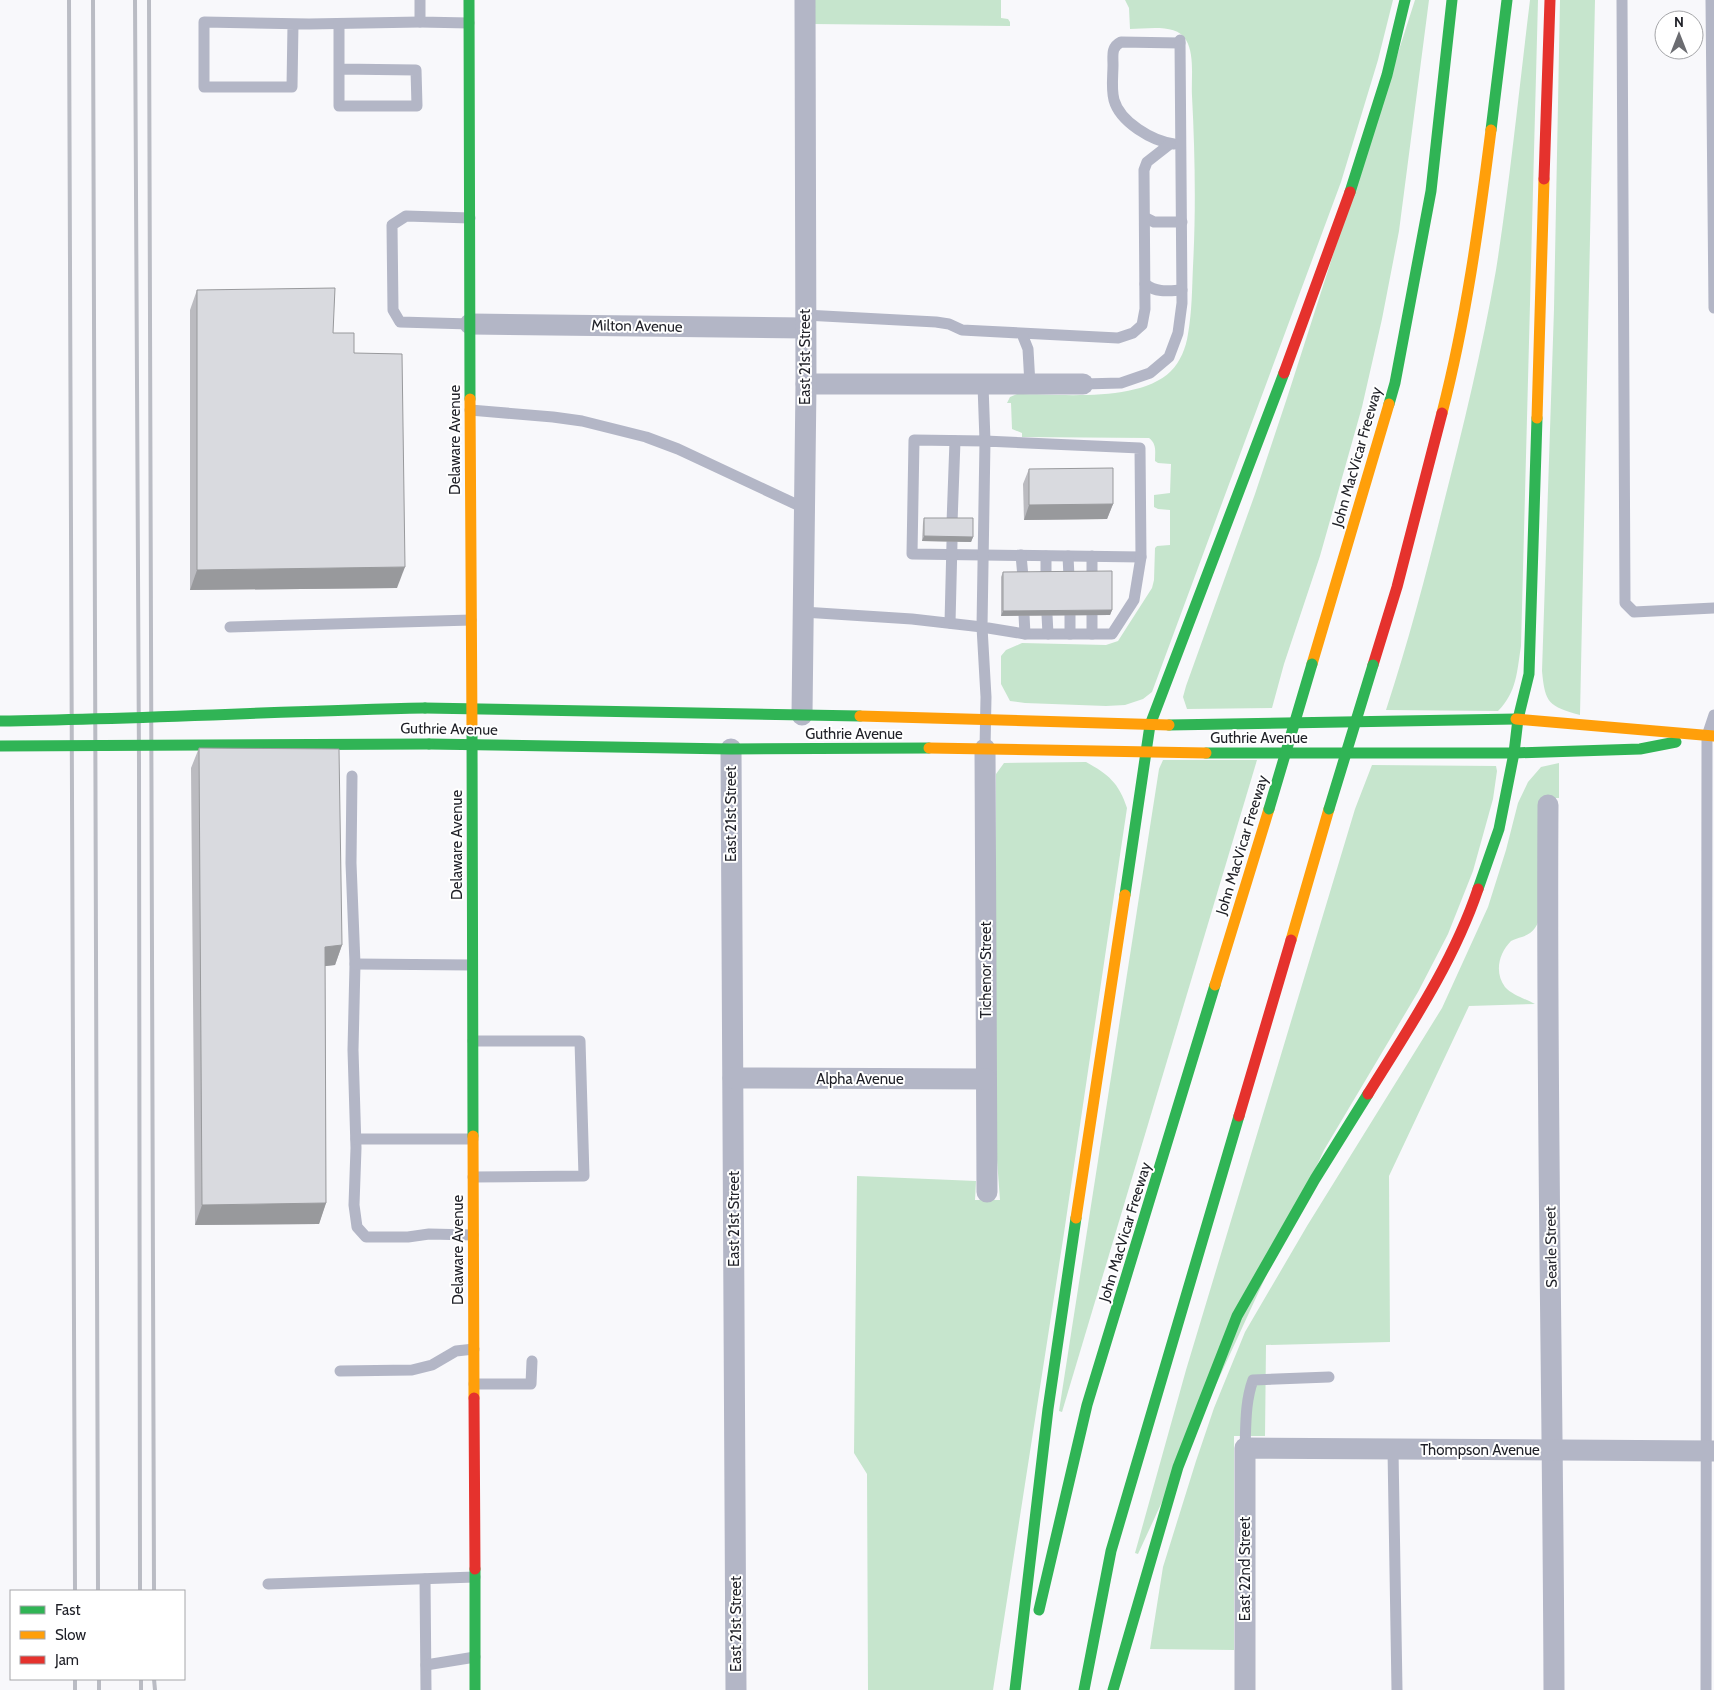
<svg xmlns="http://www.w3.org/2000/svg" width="1714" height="1690" font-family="Cabin,sans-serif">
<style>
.green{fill:#c6e5cd}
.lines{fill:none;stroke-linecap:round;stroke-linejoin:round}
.lane{stroke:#b3b6c6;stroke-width:11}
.street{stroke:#b3b6c6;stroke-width:21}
.fast{stroke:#30b455;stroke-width:11}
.slow{stroke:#ff9f0a;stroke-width:11}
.jam{stroke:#e5322d;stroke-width:11}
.rail{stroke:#babcc4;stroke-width:4}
.fast-bridge{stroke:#30b455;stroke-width:11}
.wall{fill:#bbbbc0}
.shaded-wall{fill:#98999c}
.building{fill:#d9dadf;stroke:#98999c}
.labels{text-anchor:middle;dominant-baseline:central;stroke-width:4;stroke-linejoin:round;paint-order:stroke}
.street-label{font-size:15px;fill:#1f2027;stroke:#fff}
</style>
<rect width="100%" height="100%" fill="#f8f8fb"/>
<g class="green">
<polygon points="812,0 1001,0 1001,18 1008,19 1010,22 1010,26 812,24"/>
<path d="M1125 0H1393L1378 60 1341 182 1152 692 1143 699 1125 705 1106 706 1025 703 1010 701 1001 684V656L1006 650 1022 643 1106 645 1118 641 1152 588 1154 580 1155 548 1157 546 1170 545V510L1158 509 1154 507V495L1170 493 1171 464 1158 463 1155 461C1155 452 1157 444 1149 438L1022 437V433L1012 429 1011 403H1007L1010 397 1017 394C1059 394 1139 403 1171 371 1180 362 1186 348 1188 334 1192 312 1192 289 1193 266 1196 210 1195 153 1192 96 1191 79 1195 55 1186 40 1177 23 1146 29 1130 29L1129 8Z"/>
<polygon points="1415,0 1429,0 1399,231 1382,319 1362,407 1320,556 1284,664 1272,708 1187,709 1183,697 1186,686 1255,494 1287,398"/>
<path d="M1530 0H1538L1521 646C1517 671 1517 692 1498 711L1386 710C1408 643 1426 575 1443 506 1463 428 1482 350 1496 270 1510 181 1519 90 1530 0Z"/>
<path d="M1560 0H1595L1580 715C1549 706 1545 704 1542 671L1554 309Z"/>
<polygon points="1163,760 1257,760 1062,1412 1059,1411 1159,769"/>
<path d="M1086 762C1108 774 1119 783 1127 808L1064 1233 993 1690H868L867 1474 854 1453 857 1176 976 1181 975 1200H1000L995 1133 996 774 1004 763Z"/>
<path d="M1559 763V798H1542L1541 915C1537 926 1534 933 1522 937 1518 938 1515 939 1511 941 1499 953 1494 972 1505 987 1512 995 1526 999 1535 1004L1469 1006 1389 1176 1390 1342 1266 1345 1265 1436H1234V1650L1150 1649 1163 1567 1196 1461 1214 1408 1245 1332 1307 1226 1442 1008 1488 907 1506 850 1518 803 1528 782 1541 767Z"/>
<polygon points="1372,765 1496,766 1497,771 1493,799 1473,871 1448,934 1418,992 1324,1150 1138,1554 1135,1553 1186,1370 1355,809"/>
</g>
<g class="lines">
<g class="lane">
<polyline points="420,0 420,22 469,23"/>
<polyline points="1622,0 1625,603 1634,612 1714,608"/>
<polyline points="1711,0 1714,308"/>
<polyline points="293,24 292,87 204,87 204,22 309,24 420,22"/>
<polyline points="339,69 416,70 417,106 339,106 339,24"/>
<path d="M1174 144C1152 141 1120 122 1114 100 1111 89 1113 76 1113 65 1113 55 1111 47 1121 42L1180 43"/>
<polyline points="470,218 406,216 392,225 393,310 400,322 470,324"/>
<polyline points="1146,218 1154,222 1182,222"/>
<path d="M1145 284C1157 293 1168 291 1182 290"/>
<polyline points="805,315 936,322 949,324 962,330 1118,338 1133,333 1142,325 1145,309 1144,170 1147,162 1170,144"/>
<polyline points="1022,334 1028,349 1030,385"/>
<polyline points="1083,384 1121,383 1150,373 1169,357 1178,333 1182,303 1180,40"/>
<polyline points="983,385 985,441 914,440 912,554 1141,557"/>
<polyline points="470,410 553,417 582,421 646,437 678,449 804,508"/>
<polygon points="985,441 1140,448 1141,557 1134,600 1112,634 1025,634 982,627"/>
<polyline points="952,523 955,441"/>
<polyline points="1021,555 1023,577"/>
<polyline points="1046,556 1046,577"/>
<polyline points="1068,556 1069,577"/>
<polyline points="1092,556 1092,577"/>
<polyline points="803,612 912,619 982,627 986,697 985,749"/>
<polyline points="1024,615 1025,634"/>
<polyline points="1047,615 1048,634"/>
<polyline points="1070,615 1070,634"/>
<polyline points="950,623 952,542"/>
<polyline points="230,627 471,620"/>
<polyline points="1092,634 1092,615"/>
<polyline points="352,776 351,863 355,964 353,1050 356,1148 354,1205 357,1227 366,1237 408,1237 429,1234 473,1235"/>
<polyline points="355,964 472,965"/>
<polyline points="473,1041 580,1041 584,1176 473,1177"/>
<polyline points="356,1139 473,1139"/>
<polyline points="340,1371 412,1370 432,1365 456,1351 474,1349"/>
<polyline points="474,1384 531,1384 532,1361"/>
<path d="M1245 1448C1246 1425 1245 1402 1253 1380L1329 1377"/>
<polyline points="1393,1450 1397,1690"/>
<polyline points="425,1579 426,1690"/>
<polyline points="268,1584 475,1577"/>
<polyline points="426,1665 475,1657"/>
<polyline points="1706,1690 1707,736 1714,715"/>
</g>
<g class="street">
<polyline points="470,324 805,328"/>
<polyline points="806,384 1083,384"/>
<polyline points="802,715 806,384 805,0"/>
<polyline points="731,749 736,1690"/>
<polyline points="985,749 987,1192"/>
<path d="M1548 805C1546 1100 1553 1395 1554 1690"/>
<polyline points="733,1078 986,1079"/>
<polyline points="1245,1690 1245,1448 1714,1451"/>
</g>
<g class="fast">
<polyline points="469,0 470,399"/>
<polyline points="1491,130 1507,0"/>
<polyline points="1350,192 1387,75 1405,0"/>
<polyline points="1389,404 1395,383 1431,191 1452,0"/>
<polyline points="425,708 860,716"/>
<polyline points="1169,725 1516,719"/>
<polyline points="472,728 473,1136"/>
<polyline points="429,744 731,749 929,748"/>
<polyline points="1206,753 1514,753 1640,749 1676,742"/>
<polyline points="1478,889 1499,829 1514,753 1518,719 1529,674 1537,418"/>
<polyline points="1125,895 1150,725 1284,373"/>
<polyline points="475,1569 475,1690"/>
<polyline points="1039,1610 1087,1405 1215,985"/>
<polyline points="1015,1690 1048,1409 1076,1218"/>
<polyline points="1084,1690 1111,1551 1239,1116"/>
<polyline points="1113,1690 1178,1467 1237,1316 1315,1179 1368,1094"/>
</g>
<g class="slow">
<polyline points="470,399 472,728"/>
<path d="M1442 413C1466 320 1479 225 1491 130"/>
<polyline points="1537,418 1544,179"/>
<polyline points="1312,664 1389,404"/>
<polyline points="860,716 1169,725"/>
<polyline points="1516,719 1714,736"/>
<polyline points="929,748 1206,753"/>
<polyline points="1291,940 1329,809"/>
<polyline points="1215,985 1269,809"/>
<polyline points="473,1136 474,1398"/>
<polyline points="1076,1218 1125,895"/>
</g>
<g class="jam">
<polyline points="1544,179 1550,0"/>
<polyline points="1284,373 1350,192"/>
<polyline points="1373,665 1397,587 1442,413"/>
<path d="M1368 1094C1409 1028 1453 963 1478 889"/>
<polyline points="1239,1116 1291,940"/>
<polyline points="474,1398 475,1569"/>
</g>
<g class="rail">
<polyline points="69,0 75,1591"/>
<polyline points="93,0 98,1591"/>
<polyline points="135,0 139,763 140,1591"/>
<polyline points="149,0 154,1591"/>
<polyline points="75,1679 75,1690"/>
<polyline points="99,1679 99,1690"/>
<polyline points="141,1679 141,1690"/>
<polyline points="154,1679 155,1690"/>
</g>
<g class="fast-bridge">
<path d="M0 721C142 719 283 711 425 708"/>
<polyline points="0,746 429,744"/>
<polyline points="1269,809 1312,664"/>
<polyline points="1329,809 1373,665"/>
</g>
</g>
<g class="wall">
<polygon points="197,290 333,333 354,353 397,588 190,590 190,310"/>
<polygon points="1029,469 1113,504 1107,519 1024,520 1023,484"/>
<polygon points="924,518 973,537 971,542 922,541 923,523"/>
<polygon points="1003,572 1112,610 1110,615 1001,616 1001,577"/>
<polygon points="199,748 342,945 335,965 325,966 326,1203 319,1224 195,1225 191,768"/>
</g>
<g class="shaded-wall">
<polygon points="1113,504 1107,519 1024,520 1029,505"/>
<polygon points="924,536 973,537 971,542 922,541"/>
<polygon points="405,567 397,588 190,590 197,570"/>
<polygon points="1112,610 1110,615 1001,616 1003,611"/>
<polygon points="342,945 335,965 317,967 325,947"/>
<polygon points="326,1203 319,1224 195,1225 202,1205"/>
</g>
<g class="building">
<polygon points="335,288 333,333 354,333 354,353 402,354 405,567 197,570 197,290"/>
<polygon points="1113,468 1113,504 1029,505 1029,469"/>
<polygon points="924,518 973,518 973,537 924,536"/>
<polygon points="1112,571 1112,610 1003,611 1003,572"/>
<polygon points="199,748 339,749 342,945 325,947 326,1203 202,1205"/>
</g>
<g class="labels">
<g class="street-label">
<text transform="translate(637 326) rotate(1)">Milton Avenue</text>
<text transform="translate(805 357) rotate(-90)">East 21st Street</text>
<text transform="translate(455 440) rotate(-90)">Delaware Avenue</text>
<text transform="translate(1357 457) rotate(-74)">John MacVicar Freeway</text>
<text transform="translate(449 729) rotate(1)">Guthrie Avenue</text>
<text x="854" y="734">Guthrie Avenue</text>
<text x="1259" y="738">Guthrie Avenue</text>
<text transform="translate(731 814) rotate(-90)">East 21st Street</text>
<text transform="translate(457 845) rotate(-90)">Delaware Avenue</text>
<text transform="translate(1242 845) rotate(-73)">John MacVicar Freeway</text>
<text transform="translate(986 970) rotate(-90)">Tichenor Street</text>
<text x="860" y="1079">Alpha Avenue</text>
<text transform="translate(734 1219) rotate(-90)">East 21st Street</text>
<text transform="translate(1125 1232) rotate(-73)">John MacVicar Freeway</text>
<text transform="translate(1551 1247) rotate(-91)">Searle Street</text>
<text transform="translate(458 1250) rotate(-90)">Delaware Avenue</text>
<text x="1480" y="1450">Thompson Avenue</text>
<text transform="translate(1245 1569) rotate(-90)">East 22nd Street</text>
<text transform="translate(736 1624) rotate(-90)">East 21st Street</text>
</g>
</g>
<rect x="10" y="1590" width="175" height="90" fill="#ffffff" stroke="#a5a6a9"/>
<rect x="20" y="1606" width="25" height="8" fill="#30b455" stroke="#a5a6a9"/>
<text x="55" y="1615" font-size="15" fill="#1f2027">Fast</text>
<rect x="20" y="1631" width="25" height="8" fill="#ff9f0a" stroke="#a5a6a9"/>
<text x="55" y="1640" font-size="15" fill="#1f2027">Slow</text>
<rect x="20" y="1656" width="25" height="8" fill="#e5322d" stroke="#a5a6a9"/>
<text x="55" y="1665" font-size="15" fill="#1f2027">Jam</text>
<g transform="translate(1679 35)"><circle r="24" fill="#ffffff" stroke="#a5a6a9"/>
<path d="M0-4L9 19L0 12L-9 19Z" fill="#6b6c71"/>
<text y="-8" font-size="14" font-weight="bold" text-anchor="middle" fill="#1f2027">N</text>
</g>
</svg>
